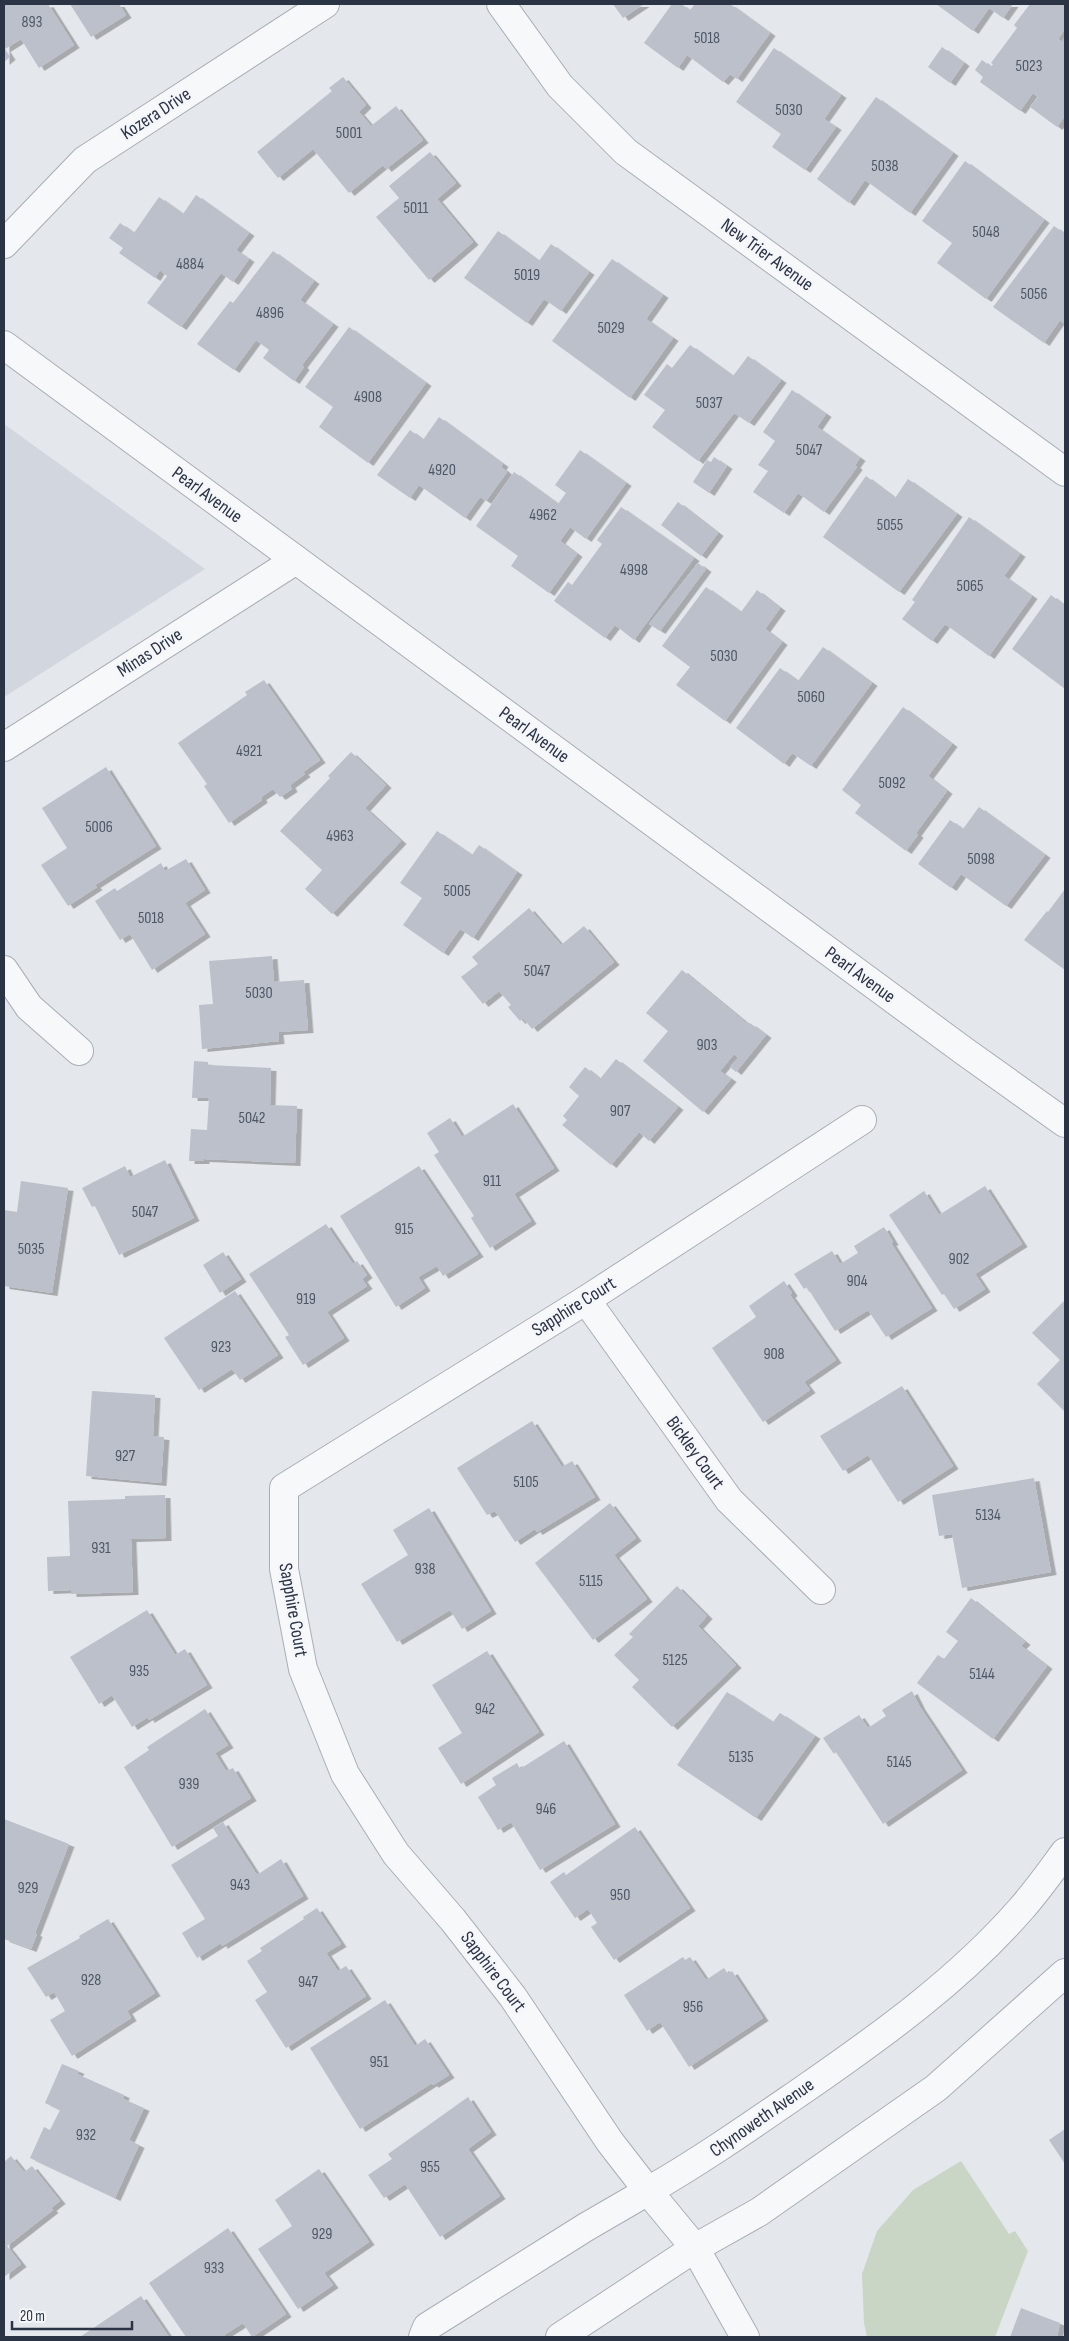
<svg xmlns="http://www.w3.org/2000/svg" width="1069" height="2341" font-family="'Sofia Sans Condensed',sans-serif">
<style>
.built{fill:#d2d6de}
.green{fill:#c9d6c5}
.building{fill:#bbc0ca;filter:url(#shadow)}
.lines{fill:none;stroke-linecap:round;stroke-linejoin:round}
.minor-casing{stroke:#a9aeb7;stroke-width:30}
.tertiary-casing{stroke:#a9aeb7;stroke-width:30}
.minor{stroke:#f7f8fa;stroke-width:28}
.tertiary{stroke:#f7f8fa;stroke-width:28}
.labels{text-anchor:middle;dominant-baseline:central;stroke-width:5;stroke-linejoin:round;paint-order:stroke}
.number-label{font-size:16px;fill:#4f5766}
.street-label{font-size:19px;fill:#2b3445;stroke:#f4f6f9}
</style>
<defs>
<filter id="shadow"><feDropShadow dx="5.5" dy="3" stdDeviation="0" flood-color="#0004"/></filter>
</defs>
<rect width="100%" height="100%" fill="#e4e7ec"/>
<polygon class="built" points="4,424 205,569 4,697"/>
<polygon class="green" points="961,2161 1009,2234 1015,2231 1028,2251 995,2337 867,2337 864,2323 862,2274 877,2231 913,2190"/>
<g class="building">
<polygon points="4,4 43,4 44,5 48,4 74,45 39,68 21,39 5,49 10,57 4,62"/>
<polygon points="70,4 119,4 126,15 91,37"/>
<polygon points="613,4 644,4 623,18"/>
<polygon points="672,4 681,4 690,10 695,4 730,4 770,33 737,79 730,74 723,82 687,55 678,68 644,43"/>
<polygon points="936,4 1013,4 1003,18 989,8 973,31"/>
<polygon points="1030,4 1065,4 1065,29 1058,39 1062,42 1065,37 1065,116 1057,127 1030,107 1038,97 1033,93 1020,111 980,82 983,77 975,70 982,60 991,67 993,64 991,63 1017,28 1014,25"/>
<polygon points="942,47 964,63 950,83 928,67"/>
<polygon points="774,48 841,95 824,119 836,127 805,170 772,147 781,134 736,102"/>
<polygon points="343,77 366,105 359,112 371,126 396,106 423,140 386,169 383,165 349,193 313,149 278,178 257,152 332,91 329,88"/>
<polygon points="876,97 953,153 910,213 865,180 849,203 817,179"/>
<polygon points="430,152 456,183 437,199 473,242 429,280 376,217 399,198 389,186"/>
<polygon points="965,161 1044,220 986,299 937,263 952,243 922,221"/>
<polygon points="196,195 249,233 236,250 249,259 233,282 221,273 181,327 147,303 167,276 160,270 155,278 119,253 123,248 109,238 120,223 134,233 159,197 183,214"/>
<polygon points="1054,226 1065,234 1065,324 1060,320 1044,343 993,307"/>
<polygon points="498,231 539,261 551,244 589,272 561,311 544,299 527,323 464,278"/>
<polygon points="273,251 314,281 300,300 333,324 302,365 304,367 294,381 263,358 269,350 256,340 234,370 197,344 230,301 233,303"/>
<polygon points="612,259 663,295 646,319 673,338 630,398 552,341"/>
<polygon points="349,327 426,383 368,463 319,427 333,407 305,387"/>
<polygon points="690,345 733,376 748,356 781,380 749,423 734,413 698,461 652,427 665,410 644,395 667,364 672,368"/>
<polygon points="792,390 826,414 817,427 860,458 855,465 857,467 824,512 798,493 784,513 753,492 768,471 758,465 775,441 763,432"/>
<polygon points="439,417 503,464 501,467 507,472 486,501 480,497 465,518 419,485 410,498 377,475 410,430 423,440"/>
<polygon points="580,450 626,483 586,539 570,527 560,541 577,554 549,593 511,566 518,556 476,526 514,472 558,504 566,493 555,485"/>
<polygon points="714,457 727,466 709,493 693,482 707,460 711,462"/>
<polygon points="866,476 895,498 908,479 957,514 899,592 823,537"/>
<polygon points="678,502 718,533 701,556 661,525"/>
<polygon points="621,507 694,558 634,640 615,625 605,638 554,601 568,582 572,585 602,544 597,540"/>
<polygon points="969,517 1020,554 1004,576 1032,596 989,656 945,624 932,641 902,619 915,602 912,600"/>
<polygon points="698,563 706,569 660,631 649,624"/>
<polygon points="706,587 741,612 757,590 780,608 765,629 782,642 725,721 676,685 690,667 662,646"/>
<polygon points="1051,595 1065,606 1065,689 1012,649"/>
<polygon points="823,647 872,683 811,766 792,753 784,764 736,728 780,668 798,681"/>
<polygon points="264,680 320,760 303,772 305,774 290,785 292,789 280,797 273,789 261,797 262,800 229,823 204,786 207,784 178,743 247,695 245,692"/>
<polygon points="903,707 952,744 928,776 947,791 916,833 918,835 906,851 855,813 861,805 842,790"/>
<polygon points="351,752 386,785 365,808 401,841 332,914 305,889 322,870 280,831 330,778 328,776"/>
<polygon points="106,767 156,846 95,885 97,887 68,906 41,865 67,848 42,808"/>
<polygon points="979,807 1045,855 1006,906 961,874 951,888 918,864 950,820 963,829"/>
<polygon points="437,831 472,855 479,845 517,872 473,938 460,929 443,953 403,925 422,898 400,883"/>
<polygon points="186,859 205,890 185,903 205,934 152,970 130,934 120,940 95,901 115,888 117,891 161,863 165,871"/>
<polygon points="1065,889 1065,970 1024,940 1047,911 1048,912"/>
<polygon points="529,908 561,945 584,926 614,962 532,1029 523,1018 520,1021 508,1007 511,1005 499,991 483,1004 461,977 478,964 472,957"/>
<polygon points="272,956 274,982 304,980 308,1030 278,1032 279,1041 202,1049 199,1005 213,1004 209,961"/>
<polygon points="682,970 749,1025 750,1023 766,1035 736,1072 730,1067 738,1058 734,1054 720,1071 731,1079 703,1112 643,1061 668,1031 646,1013"/>
<polygon points="616,1059 678,1107 649,1141 639,1132 611,1165 562,1125 567,1120 563,1116 579,1096 569,1087 585,1067 600,1079"/>
<polygon points="194,1061 208,1062 208,1065 271,1068 270,1105 297,1106 295,1163 204,1159 204,1161 189,1161 191,1129 207,1130 209,1098 192,1098"/>
<polygon points="513,1104 554,1168 514,1194 531,1221 490,1248 471,1218 474,1216 434,1155 439,1152 427,1133 450,1118 462,1137"/>
<polygon points="165,1160 194,1218 119,1255 95,1206 92,1207 82,1188 125,1166 130,1177"/>
<polygon points="419,1166 478,1254 443,1276 437,1266 418,1277 425,1288 396,1307 340,1216"/>
<polygon points="21,1181 68,1188 52,1293 4,1286 4,1210 17,1212"/>
<polygon points="985,1186 1022,1244 975,1274 985,1289 954,1309 944,1294 942,1295 889,1215 924,1191 939,1215"/>
<polygon points="326,1224 353,1264 357,1261 367,1275 362,1279 367,1286 327,1312 344,1338 303,1365 285,1337 289,1335 249,1274"/>
<polygon points="884,1227 893,1242 891,1243 932,1308 886,1337 868,1310 835,1331 807,1287 804,1289 794,1274 832,1251 840,1264 858,1253 854,1246"/>
<polygon points="223,1252 241,1279 220,1293 203,1265"/>
<polygon points="784,1281 792,1293 790,1295 836,1360 804,1382 810,1390 763,1422 712,1348 756,1317 749,1306"/>
<polygon points="235,1291 278,1355 240,1380 232,1369 199,1390 164,1338"/>
<polygon points="1065,1300 1065,1412 1037,1384 1060,1360 1032,1333"/>
<polygon points="902,1386 953,1466 898,1502 868,1455 843,1471 820,1436"/>
<polygon points="92,1391 155,1395 153,1436 164,1437 161,1483 86,1476"/>
<polygon points="532,1421 562,1467 572,1461 595,1497 537,1532 535,1529 515,1542 495,1511 487,1515 457,1468"/>
<polygon points="1034,1478 1051,1572 962,1588 952,1534 939,1536 932,1495"/>
<polygon points="165,1495 166,1538 131,1539 133,1592 71,1594 71,1590 48,1591 47,1557 70,1556 68,1501 125,1499 125,1496"/>
<polygon points="610,1503 636,1538 614,1555 647,1599 593,1640 535,1563"/>
<polygon points="429,1508 491,1611 462,1629 450,1610 397,1642 361,1584 408,1555 393,1530"/>
<polygon points="677,1586 707,1616 698,1626 736,1665 672,1727 632,1687 639,1680 614,1655 633,1637 629,1634"/>
<polygon points="971,1598 1025,1642 1021,1646 1047,1666 993,1739 917,1683 938,1655 944,1659 958,1641 946,1632"/>
<polygon points="147,1610 175,1655 185,1649 207,1685 149,1720 148,1717 132,1727 112,1695 99,1704 70,1657"/>
<polygon points="487,1651 539,1732 461,1784 438,1748 462,1733 432,1685"/>
<polygon points="912,1691 920,1707 962,1770 883,1824 836,1752 834,1754 823,1738 859,1715 868,1728 886,1716 882,1710"/>
<polygon points="727,1692 773,1722 780,1713 815,1736 756,1818 677,1765"/>
<polygon points="205,1709 228,1745 215,1753 226,1771 233,1768 251,1798 172,1847 124,1767 149,1750 147,1747"/>
<polygon points="564,1741 615,1824 540,1870 511,1822 498,1830 478,1797 496,1785 492,1778 517,1763 520,1769"/>
<polygon points="4,1819 69,1844 35,1933 37,1934 31,1949 4,1939"/>
<polygon points="223,1822 257,1875 281,1859 303,1896 222,1946 221,1943 197,1958 182,1933 205,1919 171,1865 218,1836 213,1828"/>
<polygon points="635,1827 690,1908 614,1960 591,1927 597,1923 588,1909 575,1918 550,1882 564,1872 566,1875"/>
<polygon points="317,1908 341,1944 326,1953 338,1971 346,1966 366,1996 286,2048 255,2000 267,1992 247,1961 262,1951 260,1948 304,1919 303,1917"/>
<polygon points="108,1919 155,1993 127,2011 131,2018 72,2056 50,2020 65,2011 54,1992 46,1997 27,1968 80,1938 79,1936"/>
<polygon points="683,1957 685,1960 690,1957 706,1980 724,1968 728,1974 732,1971 763,2018 689,2067 660,2022 647,2031 624,1995"/>
<polygon points="385,2000 415,2046 425,2039 449,2075 433,2085 432,2083 360,2129 310,2048"/>
<polygon points="62,2064 79,2071 77,2074 124,2095 123,2099 144,2108 129,2140 139,2145 115,2198 30,2158 44,2127 50,2130 60,2110 45,2103"/>
<polygon points="468,2097 491,2132 468,2149 500,2196 440,2237 405,2184 384,2198 368,2175 392,2159 388,2154"/>
<polygon points="1065,2129 1065,2164 1049,2140"/>
<polygon points="11,2156 24,2172 32,2166 60,2201 51,2208 53,2210 7,2246 21,2264 4,2277 4,2162"/>
<polygon points="319,2169 369,2242 324,2273 333,2285 298,2309 258,2249 292,2226 275,2200"/>
<polygon points="228,2228 286,2314 252,2337 243,2323 224,2335 226,2337 186,2337 149,2283"/>
<polygon points="141,2296 169,2337 80,2337"/>
<polygon points="1021,2308 1060,2323 1057,2337 1010,2337"/>
</g>
<g class="lines">
<defs>
<g id="minor">
<polyline points="501,4 560,86 626,152 1065,472"/>
<polyline points="4,244 85,160 325,4"/>
<polyline points="4,747 296,560"/>
<polyline points="4,970 29,1007 79,1051"/>
<polyline points="586,1300 729,1500 821,1590"/>
<polyline points="423,2337 427,2327 586,2227 648,2191 610,2142 513,1997 453,1920 396,1854 345,1774 303,1669 284,1569 284,1488 586,1300 862,1120"/>
<polyline points="560,2337 695,2248"/>
</g>
<g id="tertiary">
<polyline points="4,345 964,1051 1065,1123"/>
<polyline points="695,2248 759,2212 936,2088 1065,1973"/>
<path d="M745 2337 695 2248 648 2191C702 2160 752 2125 803 2090 881 2036 959 1980 1021 1909 1037 1891 1051 1871 1065 1852"/>
</g>
</defs>
<use href="#minor" class="minor-casing"/>
<use href="#tertiary" class="tertiary-casing"/>
<use href="#minor" class="minor"/>
<use href="#tertiary" class="tertiary"/>
</g>
<g class="labels">
<g class="number-label">
<text x="32" y="22">893</text>
<text x="707" y="38">5018</text>
<text x="1029" y="66">5023</text>
<text x="789" y="110">5030</text>
<text x="349" y="133">5001</text>
<text x="885" y="166">5038</text>
<text x="416" y="208">5011</text>
<text x="986" y="232">5048</text>
<text x="190" y="264">4884</text>
<text x="527" y="275">5019</text>
<text x="1034" y="294">5056</text>
<text x="270" y="313">4896</text>
<text x="611" y="328">5029</text>
<text x="368" y="397">4908</text>
<text x="709" y="403">5037</text>
<text x="809" y="450">5047</text>
<text x="442" y="470">4920</text>
<text x="543" y="515">4962</text>
<text x="890" y="525">5055</text>
<text x="634" y="570">4998</text>
<text x="970" y="586">5065</text>
<text x="724" y="656">5030</text>
<text x="811" y="697">5060</text>
<text x="249" y="751">4921</text>
<text x="892" y="783">5092</text>
<text x="99" y="827">5006</text>
<text x="340" y="836">4963</text>
<text x="981" y="859">5098</text>
<text x="457" y="891">5005</text>
<text x="151" y="918">5018</text>
<text x="537" y="971">5047</text>
<text x="259" y="993">5030</text>
<text x="707" y="1045">903</text>
<text x="620" y="1111">907</text>
<text x="252" y="1118">5042</text>
<text x="492" y="1181">911</text>
<text x="145" y="1212">5047</text>
<text x="404" y="1229">915</text>
<text x="31" y="1249">5035</text>
<text x="959" y="1259">902</text>
<text x="857" y="1281">904</text>
<text x="306" y="1299">919</text>
<text x="221" y="1347">923</text>
<text x="774" y="1354">908</text>
<text x="125" y="1456">927</text>
<text x="526" y="1482">5105</text>
<text x="988" y="1515">5134</text>
<text x="101" y="1548">931</text>
<text x="425" y="1569">938</text>
<text x="591" y="1581">5115</text>
<text x="675" y="1660">5125</text>
<text x="139" y="1671">935</text>
<text x="982" y="1674">5144</text>
<text x="485" y="1709">942</text>
<text x="741" y="1757">5135</text>
<text x="899" y="1762">5145</text>
<text x="189" y="1784">939</text>
<text x="546" y="1809">946</text>
<text x="240" y="1885">943</text>
<text x="28" y="1888">929</text>
<text x="620" y="1895">950</text>
<text x="91" y="1980">928</text>
<text x="308" y="1982">947</text>
<text x="693" y="2007">956</text>
<text x="379" y="2062">951</text>
<text x="86" y="2135">932</text>
<text x="430" y="2167">955</text>
<text x="322" y="2234">929</text>
<text x="214" y="2268">933</text>
</g>
<g class="street-label">
<text transform="translate(156 114) rotate(-33)">Kozera Drive</text>
<text transform="translate(767 255) rotate(36)">New Trier Avenue</text>
<text transform="translate(207 495) rotate(36)">Pearl Avenue</text>
<text transform="translate(150 653) rotate(-33)">Minas Drive</text>
<text transform="translate(534 735) rotate(36)">Pearl Avenue</text>
<text transform="translate(860 975) rotate(36)">Pearl Avenue</text>
<text transform="translate(574 1307) rotate(-32)">Sapphire Court</text>
<text transform="translate(695 1453) rotate(54)">Bickley Court</text>
<text transform="translate(293 1610) rotate(80)">Sapphire Court</text>
<text transform="translate(493 1972) rotate(53)">Sapphire Court</text>
<text transform="translate(762 2118) rotate(-35)">Chynoweth Avenue</text>
</g>
</g>
<rect width="1069" height="2341" fill="none" stroke="#2b3445" stroke-width="10"/>
<path d="M12 2321v8h120v-8" fill="none" stroke="#2b3445" stroke-width="2.5"/>
<text x="20" y="2321" font-size="15" fill="#2b3445" stroke="#f4f6f9" stroke-width="4" paint-order="stroke">20 m</text>
</svg>
